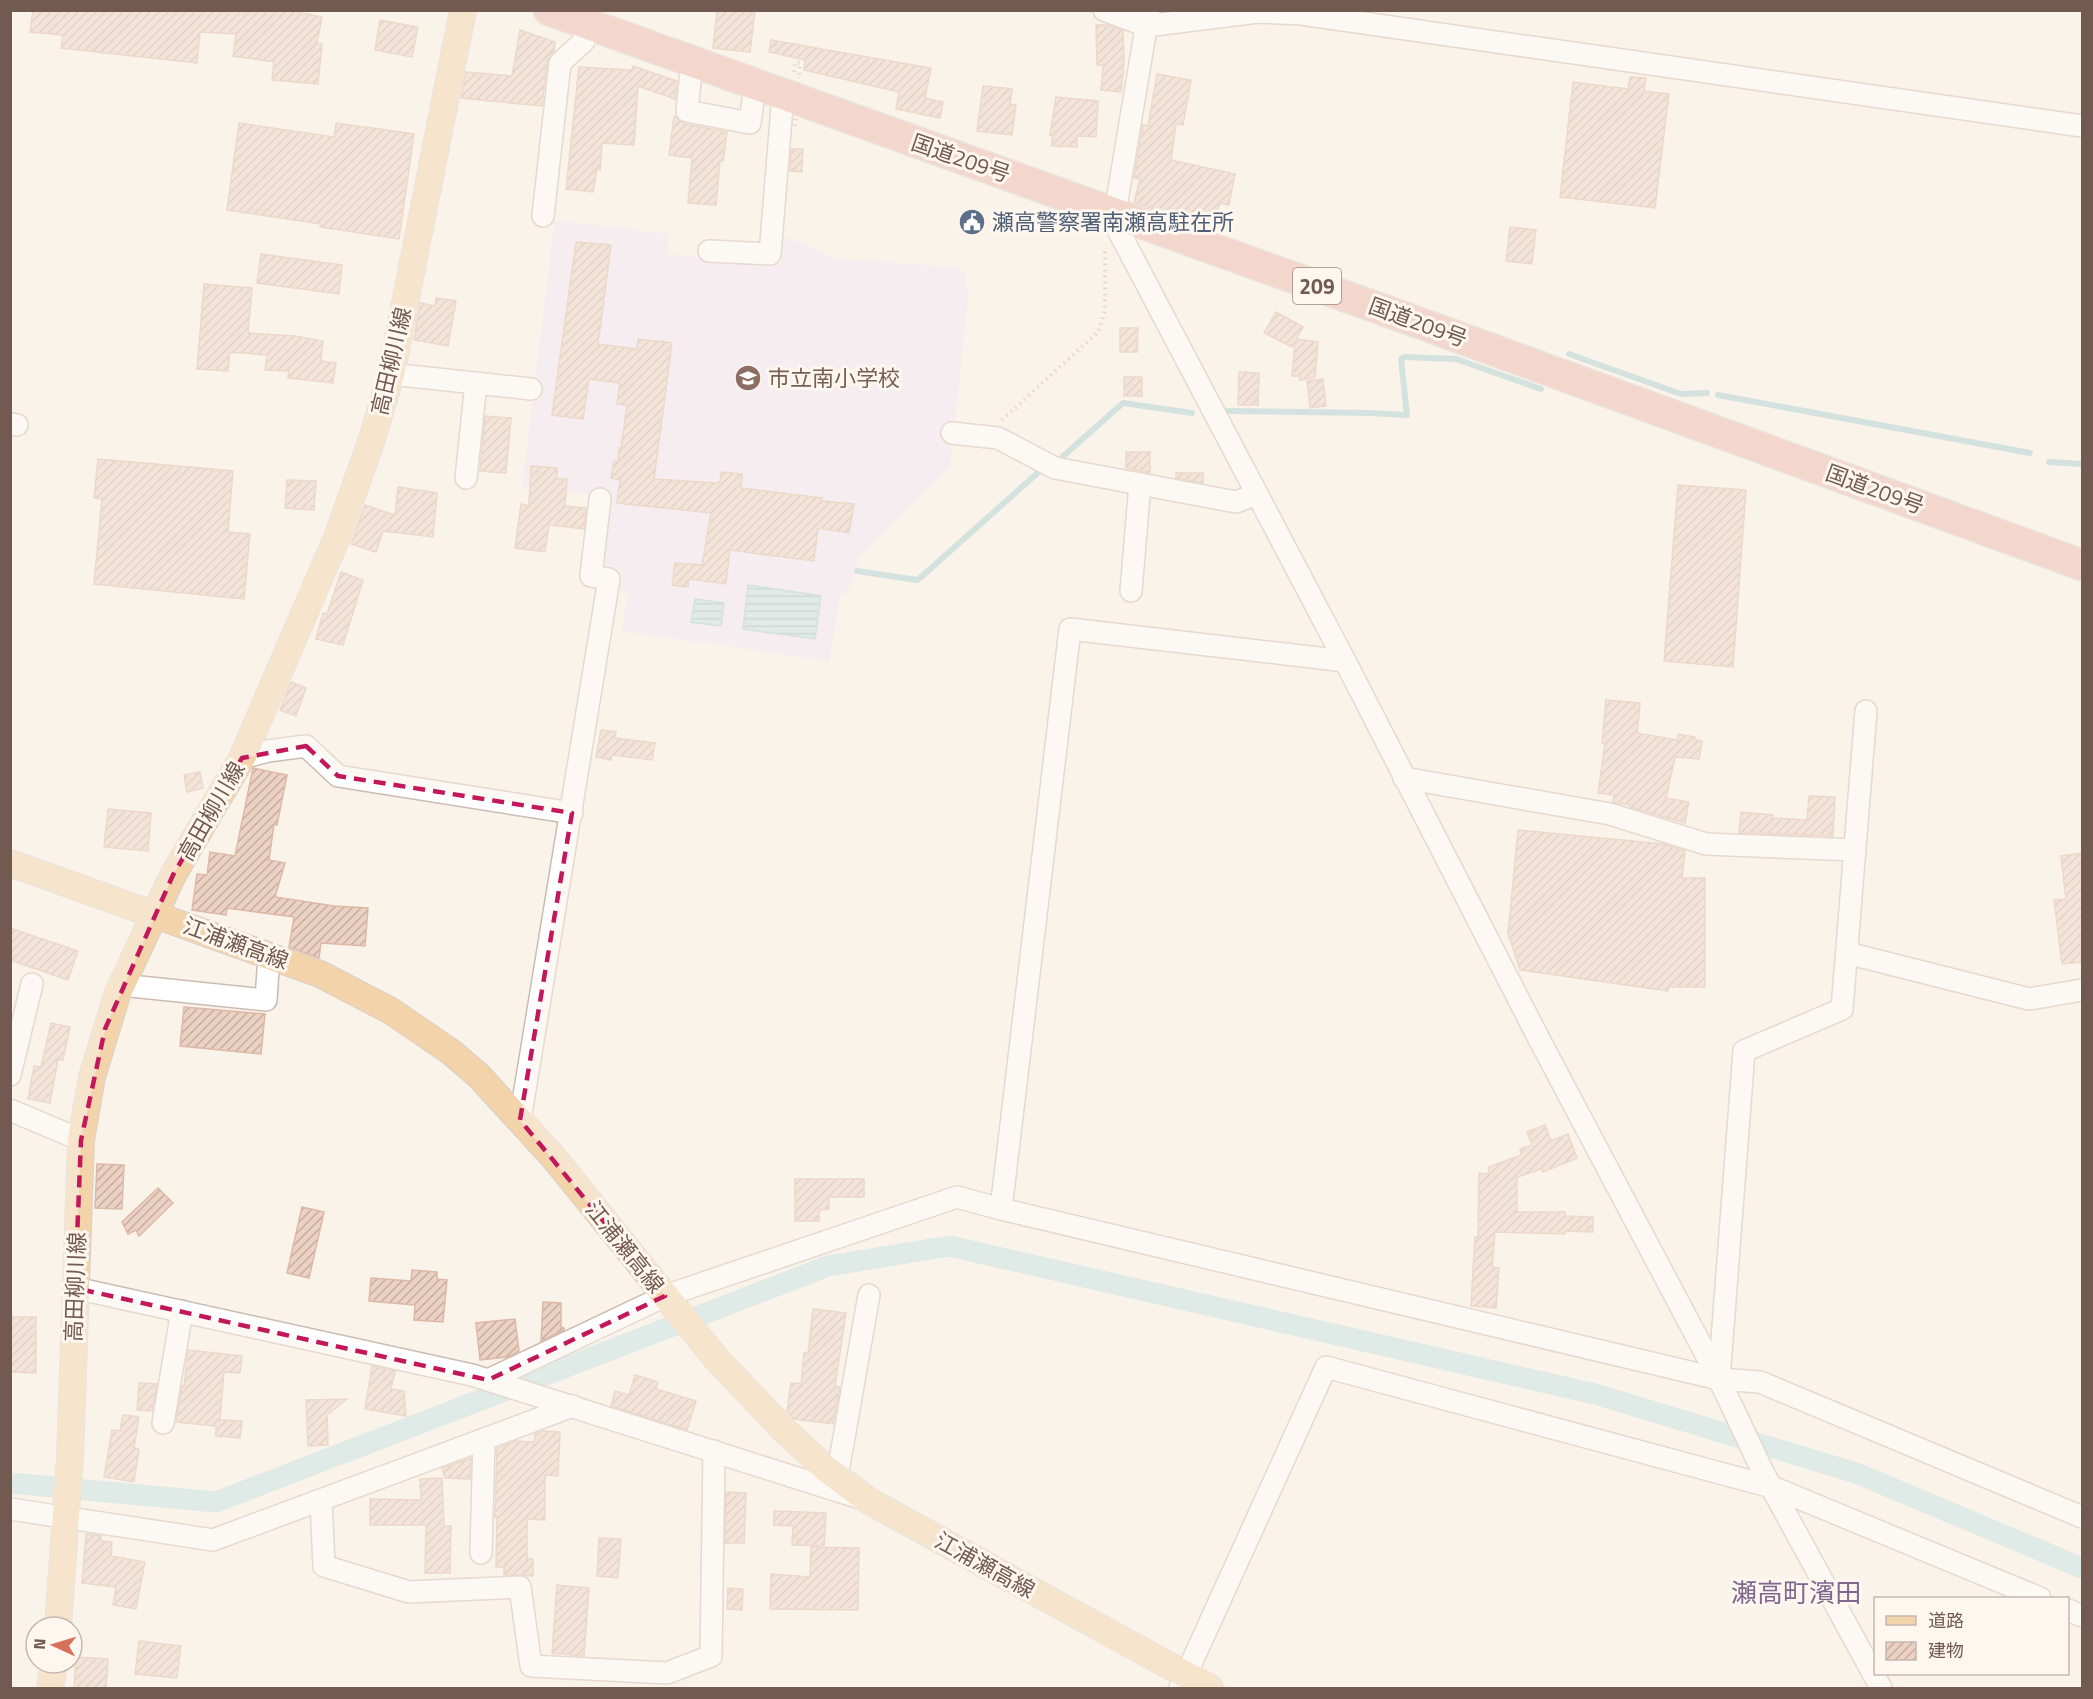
<svg xmlns="http://www.w3.org/2000/svg" width="2093" height="1699" font-family="'Titillium Web','Noto Sans JP',sans-serif">
<style>
.education{fill:#f0e6f7}
.water{fill:url(#water-rules);stroke:#a7cfd3;stroke-width:1.5}
.lines{fill:none;stroke-linecap:round;stroke-linejoin:round}
.stream{stroke:#a7cfd3;stroke-width:6}
.canal{stroke:#c0dfe2;stroke-width:21}
.building{fill:url(#building-hatch);stroke:#deb8a6;stroke-width:1.5}
.minor-casing{stroke:#ccbbb1;stroke-width:24}
.major-casing{stroke:#d8d1ce;stroke-width:28}
.highway-casing{stroke:#d8d1ce;stroke-width:33}
.path{stroke:#d2b5a7;stroke-width:4;stroke-dasharray:1.5 4.5;stroke-linecap:butt}
.minor{stroke:#fff;stroke-width:21}
.major{stroke:#f2d3aa;stroke-width:26}
.highway{stroke:#eeb6a8;stroke-width:30}
.path-bridge{stroke:#d2b5a7;stroke-width:4;stroke-dasharray:1.5 4.5;stroke-linecap:butt}
.marked{fill:none;stroke:#c2185b;stroke-width:4.5;stroke-dasharray:12 8;stroke-linejoin:round}
.labels{text-anchor:middle;dominant-baseline:central;stroke-width:6;stroke-linejoin:round;paint-order:stroke}
.shield{fill:#fdf7f0;stroke:#9c8980;stroke-width:1.5}
.shield-label{font-size:21px;font-weight:bold;fill:#735a50}
.street-label{font-size:22px;fill:#735a50;stroke:#fdf7f0}
.service-label{font-size:22px;fill:#4e5e75;stroke:#fdf7f0;text-anchor:start}
.education-label{font-size:22px;fill:#785e54;stroke:#fdf7f0;text-anchor:start}
.quarter-label{font-size:26px;fill:#7f678e;stroke:#fdf7f0}
</style>
<defs>
<pattern id="water-rules" width="6" height="5" patternUnits="userSpaceOnUse" patternTransform="scale(1.5)"><rect width="6" height="5" fill="#c0dfe2"/><path d="M0 2.5h6" fill="none" stroke="#a0b8ba"/></pattern>
<pattern id="building-hatch" width="6" height="6" patternUnits="userSpaceOnUse" patternTransform="scale(1.5)"><rect width="6" height="6" fill="#edd2c4"/><path d="M-1 1l2-2M0 6l6-6M5 7l2-2" fill="none" stroke="#c4ada2"/></pattern>
</defs>
<rect width="100%" height="100%" fill="#faf3ea"/>
<polygon class="education" points="555,220 668,234 668,254 781,266 782,235 833,258 961,268 961,272 965,272 966,287 969,289 950,467 854,561 859,565 849,589 840,596 829,661 622,631 628,591 617,590 597,573 606,497 522,486"/>
<g class="water">
<polygon points="748,585 821,596 815,639 743,629"/>
<polygon points="695,599 724,603 721,626 691,622"/>
</g>
<g class="lines">
<g class="stream">
<polyline points="1569,354 1681,394 1707,393"/>
<polyline points="1718,395 2030,453"/>
<polyline points="1228,411 1369,413 1407,415 1401,359 1404,357 1456,359 1541,389"/>
<polyline points="1060,459 1123,403 1192,413"/>
<polyline points="2049,462 2082,464"/>
<polyline points="857,571 917,580 920,578 1041,470"/>
</g>
<polyline class="canal" points="10,1483 216,1502 828,1266 949,1246 1595,1394 1856,1473 2082,1568"/>
</g>
<g class="building">
<polygon points="33,10 249,12 249,10 288,10 322,17 317,43 322,44 318,84 272,80 274,62 233,56 236,34 200,32 197,63 61,48 63,35 30,32"/>
<polygon points="717,10 755,10 750,52 713,48"/>
<polygon points="380,20 418,27 412,57 375,50"/>
<polygon points="1096,25 1108,25 1123,31 1124,65 1121,92 1101,90 1103,65 1097,65"/>
<polygon points="520,30 555,42 554,52 547,62 542,106 461,98 466,72 512,76"/>
<polygon points="771,40 931,68 925,98 943,102 940,118 896,109 899,92 804,70 805,60 769,52"/>
<polygon points="633,66 677,81 675,99 638,86 634,145 602,143 600,170 597,169 593,192 566,189 579,67 632,70"/>
<polygon points="1157,74 1191,80 1183,125 1176,124 1171,160 1235,174 1229,205 1220,203 1211,230 1134,202 1140,179 1134,178 1143,125 1148,126"/>
<polygon points="1630,77 1646,78 1644,91 1669,94 1655,208 1560,197 1573,82 1628,89"/>
<polygon points="983,86 1012,89 1010,104 1016,105 1012,135 977,131"/>
<polygon points="1056,97 1098,101 1096,137 1077,136 1077,147 1052,146 1052,135 1050,135"/>
<polygon points="674,116 685,124 727,132 723,161 720,161 716,205 688,203 692,158 669,155"/>
<polygon points="239,123 334,137 336,123 414,134 399,239 320,227 321,224 227,210"/>
<polygon points="791,149 803,149 802,172 790,171"/>
<polygon points="1510,227 1536,230 1532,264 1506,261"/>
<polygon points="576,242 611,245 598,344 637,349 638,339 672,343 654,479 715,483 720,482 721,472 742,474 741,488 822,498 822,501 854,504 849,533 818,528 814,561 730,550 726,584 689,579 688,587 672,585 675,563 702,565 711,513 617,503 620,480 611,478 614,461 618,461 619,448 621,448 627,405 617,404 620,383 589,379 583,419 552,415"/>
<polygon points="261,254 342,265 339,294 257,283"/>
<polygon points="204,284 252,288 248,333 295,336 323,341 321,361 336,363 333,383 288,378 289,371 265,370 267,355 230,352 228,371 197,369"/>
<polygon points="436,298 456,301 448,346 414,340 420,303 435,306"/>
<polygon points="1276,312 1303,327 1296,339 1318,342 1315,377 1300,380 1299,376 1292,376 1295,341 1292,347 1264,333"/>
<polygon points="1120,328 1138,328 1137,352 1120,352"/>
<polygon points="1239,372 1259,373 1258,405 1238,405"/>
<rect x="1124" y="377" width="18" height="19"/>
<polygon points="1323,379 1326,406 1310,408 1307,381"/>
<polygon points="485,416 511,418 506,473 480,471"/>
<polygon points="1126,452 1150,452 1150,473 1126,468"/>
<polygon points="98,459 233,471 228,532 250,534 244,599 94,584 102,499 94,498"/>
<polygon points="531,466 557,468 557,479 567,479 565,506 586,508 584,529 549,525 545,552 515,548 521,504 529,506"/>
<polygon points="1176,473 1203,473 1203,483 1176,478"/>
<polygon points="287,480 316,481 314,510 285,508"/>
<polygon points="1678,485 1746,490 1733,667 1664,661"/>
<polygon points="398,487 437,493 433,537 383,531 376,552 351,544 365,505 395,515"/>
<polygon points="341,572 363,580 343,645 316,639 323,613 327,614"/>
<polygon points="291,682 306,688 296,716 280,710"/>
<polygon points="1606,700 1640,703 1637,733 1677,740 1678,734 1695,737 1694,739 1702,741 1699,759 1675,757 1666,798 1689,802 1685,823 1630,807 1630,805 1613,802 1614,795 1598,793 1605,744 1602,743"/>
<polygon points="601,730 616,732 615,738 655,743 652,760 612,755 611,760 596,757"/>
<polygon points="253,768 287,775 277,825 274,824 269,860 285,863 275,897 334,906 368,908 365,946 321,943 319,958 289,947 294,917 227,908 226,915 192,910 197,874 207,875 210,852 235,856"/>
<polygon points="200,772 203,788 187,792 184,775"/>
<polygon points="1809,796 1835,797 1833,836 1739,833 1741,812 1773,815 1772,818 1807,820"/>
<polygon points="108,809 151,813 148,851 104,847"/>
<polygon points="1518,830 1663,844 1685,851 1682,878 1705,878 1705,987 1669,987 1668,991 1520,970 1508,934"/>
<polygon points="2082,853 2082,962 2062,964 2054,900 2066,899 2061,856"/>
<polygon points="10,928 78,951 68,980 10,960"/>
<polygon points="184,1007 265,1014 261,1054 180,1046"/>
<polygon points="51,1023 70,1027 63,1060 58,1059 50,1103 28,1099 34,1066 41,1067"/>
<polygon points="1545,1125 1551,1141 1568,1134 1577,1158 1543,1172 1542,1169 1517,1177 1517,1212 1565,1212 1565,1216 1593,1217 1593,1232 1565,1231 1565,1234 1495,1232 1492,1267 1499,1268 1496,1308 1471,1306 1475,1237 1478,1237 1479,1173 1488,1174 1489,1167 1521,1155 1520,1149 1532,1145 1527,1132"/>
<polygon points="97,1164 124,1165 122,1209 95,1208"/>
<polygon points="795,1179 864,1179 864,1197 829,1197 829,1209 819,1210 819,1221 795,1221"/>
<polygon points="158,1188 173,1203 139,1236 136,1230 128,1234 122,1222"/>
<polygon points="302,1207 324,1212 309,1278 287,1273"/>
<polygon points="412,1270 437,1272 437,1279 447,1280 443,1322 414,1320 415,1305 369,1301 371,1278 411,1281"/>
<polygon points="543,1302 561,1303 561,1327 564,1328 564,1330 541,1341"/>
<polygon points="813,1309 846,1313 835,1386 840,1387 833,1424 794,1419 787,1411 791,1383 801,1384 804,1353 808,1353"/>
<polygon points="10,1317 36,1317 36,1373 10,1372"/>
<polygon points="515,1319 519,1351 508,1357 480,1360 476,1323"/>
<polygon points="188,1350 242,1356 240,1373 224,1372 220,1420 242,1421 240,1438 216,1436 216,1426 176,1422 182,1386 184,1386"/>
<polygon points="372,1366 395,1371 391,1389 404,1391 406,1416 365,1409"/>
<polygon points="635,1375 658,1382 656,1389 696,1401 687,1430 611,1406 615,1391 629,1395"/>
<polygon points="139,1383 157,1384 152,1411 137,1410"/>
<polygon points="347,1399 327,1415 328,1445 308,1446 306,1400"/>
<polygon points="123,1415 139,1417 134,1448 139,1449 134,1482 104,1477 112,1430 120,1431"/>
<polygon points="543,1431 560,1432 558,1476 545,1475 545,1520 527,1519 527,1559 533,1559 533,1576 504,1575 504,1567 496,1567 497,1517 495,1517 497,1448 516,1441 534,1442 535,1434"/>
<polygon points="471,1458 470,1479 445,1478 442,1468"/>
<polygon points="442,1478 444,1526 451,1526 450,1573 425,1573 426,1525 370,1525 370,1499 421,1500 420,1479"/>
<polygon points="726,1492 746,1493 744,1543 725,1543"/>
<polygon points="774,1511 826,1513 824,1546 792,1545 793,1526 774,1525"/>
<polygon points="86,1534 101,1536 101,1541 112,1542 111,1556 145,1562 136,1609 113,1605 116,1587 82,1583"/>
<polygon points="599,1538 621,1539 618,1578 597,1576"/>
<polygon points="811,1547 859,1548 858,1610 770,1609 771,1574 810,1577"/>
<polygon points="557,1585 589,1588 584,1656 552,1653"/>
<polygon points="728,1588 743,1589 742,1610 727,1609"/>
<polygon points="139,1641 181,1646 177,1678 135,1674"/>
<polygon points="76,1657 108,1659 106,1689 74,1689"/>
</g>
<g class="lines">
<defs>
<g id="minor">
<polyline points="1104,10 1146,26 1258,12 1301,14 2082,126"/>
<polyline points="1149,10 1115,213 1117,228 1345,661 1538,1037 1719,1379 1763,1472 1881,1688"/>
<polyline points="692,62 687,111 750,123 755,85"/>
<polyline points="543,216 560,63 584,41 589,25"/>
<polyline points="709,251 770,254 783,95"/>
<polyline points="391,374 531,389"/>
<polyline points="10,424 17,425"/>
<polyline points="952,433 998,438 1055,468 1236,502 1257,494"/>
<polyline points="466,478 476,383"/>
<polyline points="1131,591 1140,484"/>
<polyline points="242,758 268,751 306,746 338,776 572,813"/>
<polyline points="1404,778 1610,814 1706,844 1855,850"/>
<polyline points="1847,953 2029,999 2082,990"/>
<polyline points="121,985 266,1000 269,955"/>
<polyline points="10,1075 32,984"/>
<polyline points="10,1110 81,1140"/>
<polyline points="520,1120 609,579 591,576 600,499"/>
<polyline points="1001,1209 1070,629 1345,661"/>
<polyline points="75,1288 472,1375 857,1497"/>
<polyline points="1719,1379 1744,1051 1842,1009 1866,711"/>
<polyline points="488,1380 665,1296 957,1197 1001,1209 1719,1379 1760,1382 2082,1517"/>
<polyline points="163,1423 182,1311"/>
<polyline points="837,1477 869,1295"/>
<polyline points="321,1500 324,1566 409,1592 520,1587 531,1666 667,1673 711,1656 714,1451"/>
<polyline points="10,1509 213,1540 573,1406"/>
<polyline points="481,1553 484,1439"/>
<polyline points="2068,1610 2082,1616"/>
<polyline points="1180,1688 1326,1367 1772,1487 2040,1598"/>
</g>
<g id="major">
<polyline points="10,863 320,974 391,1011 451,1052 479,1076 554,1158 714,1356 783,1429 825,1468 869,1501 1210,1688"/>
<polyline points="58,1627 70,1458 81,1140 92,1077 117,995 173,875 242,758 338,535 372,439 391,374 463,10"/>
<polyline points="50,1688 54,1663"/>
</g>
<polyline id="highway" points="549,10 1414,321 2082,565"/>
</defs>
<use href="#minor" class="minor-casing"/>
<use href="#major" class="major-casing"/>
<use href="#highway" class="highway-casing"/>
<g class="path">
<polyline points="794,72 795,63 800,63 799,77"/>
<polyline points="1002,420 1098,332 1105,310 1105,249"/>
</g>
<use href="#minor" class="minor"/>
<use href="#major" class="major"/>
<use href="#highway" class="highway"/>
<polyline class="path-bridge" points="795,126 798,80"/>
</g>
<path d="M0 0H2093V1699H0ZM306 746 338 776 572 813 520 1120 665 1296 488 1380 75 1288 81 1140 105 1029 173 875 242 758Z" fill="#faf3ea" fill-opacity=".55" fill-rule="evenodd"/>
<path class="marked" d="M306 746 338 776 572 813 520 1120 665 1296 488 1380 75 1288 81 1140 105 1029 173 875 242 758Z"/>
<defs>
<symbol id="civic-disc" viewBox="-11 -11 22 22"><circle r="9.5" fill="#5c6f8a" stroke="#fdf7f0"/><path d="M-.6-6.5H3V-4.5H.6V-3L4-1V1h2V6H-6V1h2V-1L-.6-3ZM-1.2 2.5V6h2.4V2.5Z" fill="#fff"/></symbol>
<symbol id="school-disc" viewBox="-11 -11 22 22"><circle r="9.5" fill="#8d6e63" stroke="#fdf7f0"/><path d="M0-5L7-2L0 1L-7-2ZM-4 1L0 2.5L4 1V4Q0 6-4 4Z" fill="#fff"/></symbol>
</defs>
<g fill-rule="evenodd">
<use href="#civic-disc" x="957" y="207" width="30" height="30"/>
<use href="#school-disc" x="733" y="363" width="30" height="30"/>
</g>
<g class="labels">
<rect class="shield" x="1293" y="268" width="48" height="36" rx="4.5"/>
<g class="shield-label">
<text x="1317" y="286">209</text>
</g>
<g class="street-label">
<text transform="translate(961 158) rotate(19)">国道209号</text>
<text transform="translate(1418 322) rotate(20)">国道209号</text>
<text transform="translate(391 361) rotate(-77)">高田柳川線</text>
<text transform="translate(1875 489) rotate(20)">国道209号</text>
<text transform="translate(211 811) rotate(-60)">高田柳川線</text>
<text transform="translate(236 943) rotate(20)">江浦瀬高線</text>
<text transform="translate(625 1247) rotate(51)">江浦瀬高線</text>
<text transform="translate(75 1287) rotate(-88)">高田柳川線</text>
<text transform="translate(985 1565) rotate(29)">江浦瀬高線</text>
</g>
<g class="service-label">
<text x="992" y="222">瀬高警察署南瀬高駐在所</text>
</g>
<g class="education-label">
<text x="768" y="378">市立南小学校</text>
</g>
<g class="quarter-label">
<text x="1796" y="1592">瀬高町濱田</text>
</g>
</g>
<rect width="2093" height="1699" fill="none" stroke="#735a50" stroke-width="24"/>
<rect x="1874" y="1597" width="195" height="78" fill="#fdf7f0" stroke="#c6b8b0" stroke-width="1.5"/>
<rect x="1886" y="1616" width="30" height="9" fill="#f2d3aa" stroke="#c6b8b0" stroke-width="1.5"/>
<text x="1928" y="1627" font-size="18" fill="#735a50">道路</text>
<rect x="1886" y="1642" width="30" height="18" fill="url(#building-hatch)" stroke="#c6b8b0" stroke-width="1.5"/>
<text x="1928" y="1657" font-size="18" fill="#735a50">建物</text>
<g transform="translate(54 1645) rotate(274)"><circle r="28" fill="#fdf7f0" stroke="#c6b8b0" stroke-width="1.5"/>
<path d="M0-4.5L10 22L0 15L-10 22Z" fill="#d7715c"/>
<text y="-9" font-size="16" font-weight="bold" text-anchor="middle" fill="#735a50">N</text>
</g>
</svg>
